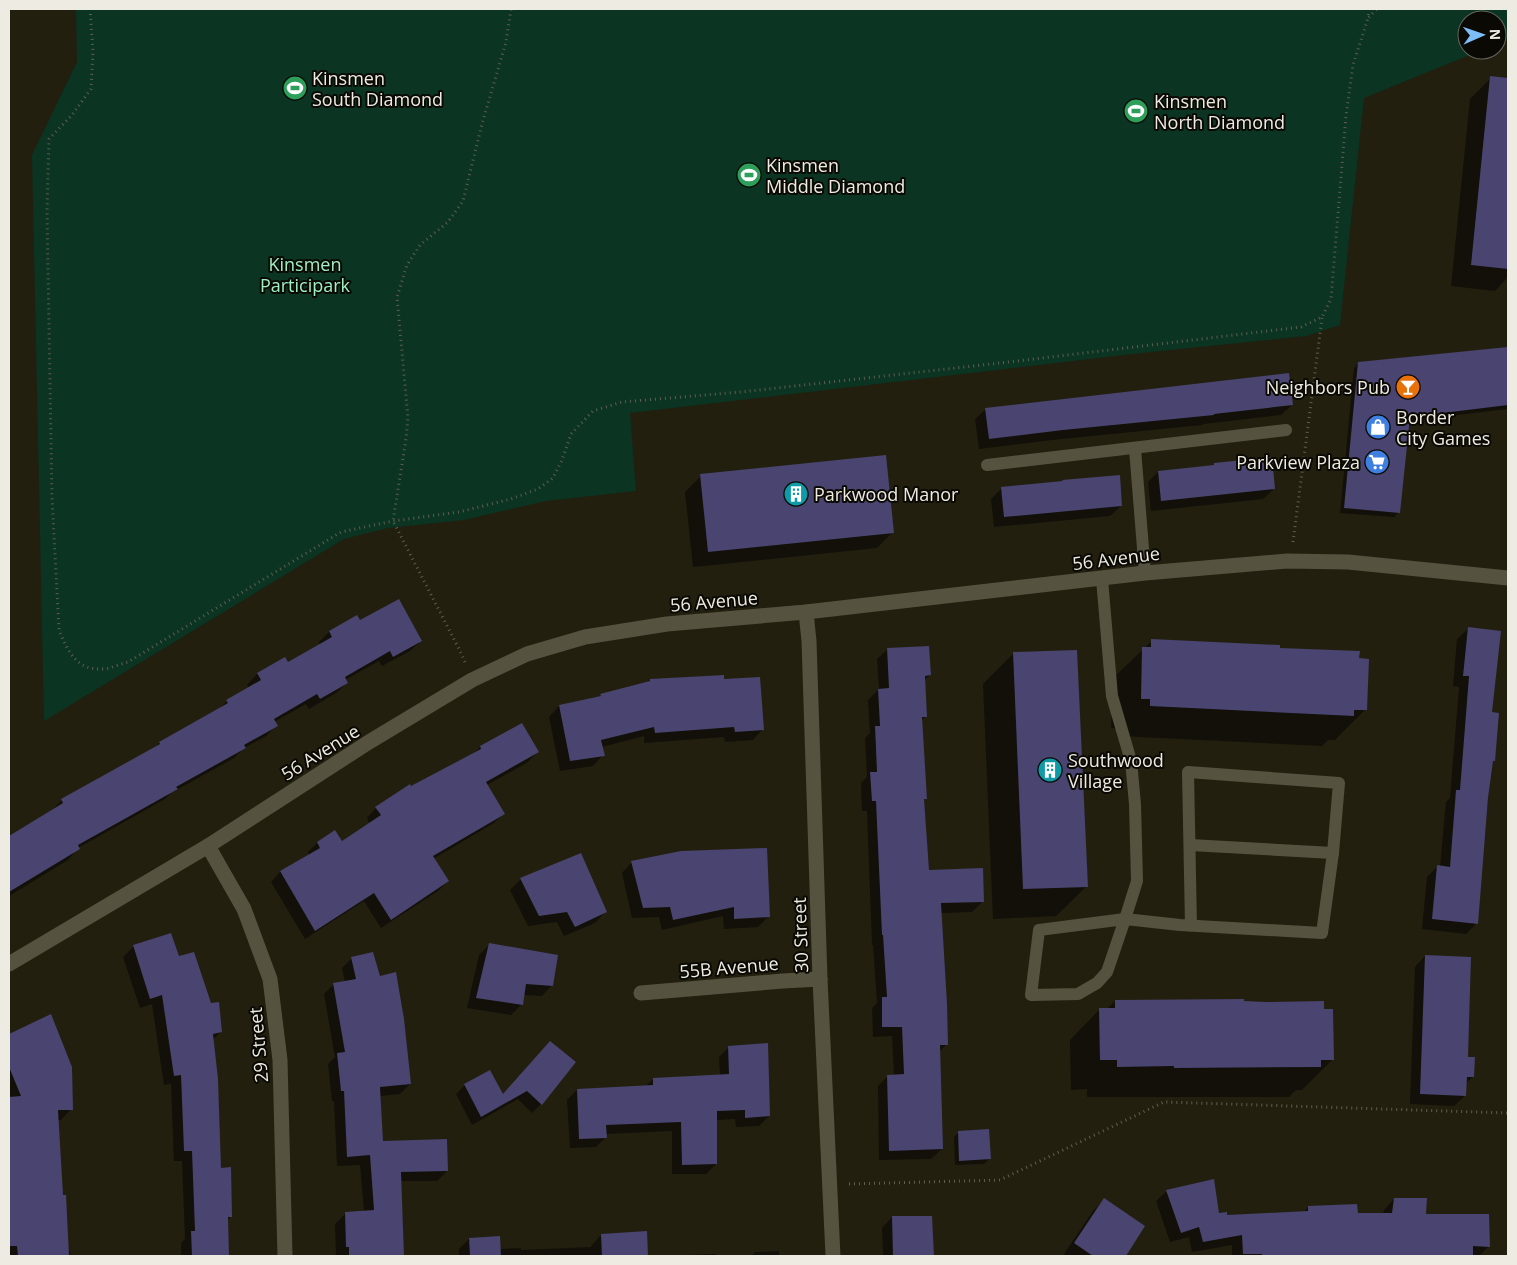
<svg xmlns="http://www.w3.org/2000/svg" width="1517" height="1265" font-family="'Open Sans',sans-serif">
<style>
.green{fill:#0b3422}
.shadow{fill:#0007}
.building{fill:#494470}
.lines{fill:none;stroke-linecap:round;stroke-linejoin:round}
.path{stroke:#605e4f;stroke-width:3;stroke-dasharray:1 4;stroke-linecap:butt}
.service{stroke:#555240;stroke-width:12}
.minor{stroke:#555240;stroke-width:15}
.labels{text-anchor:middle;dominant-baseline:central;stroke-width:4;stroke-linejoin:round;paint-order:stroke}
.poi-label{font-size:18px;fill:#eeece2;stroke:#0a0904;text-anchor:start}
.park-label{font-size:18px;fill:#9df0c3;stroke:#0a0904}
.street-label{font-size:18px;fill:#eeece2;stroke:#0a0904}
</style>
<rect width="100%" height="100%" fill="#221f0f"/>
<polygon class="green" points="76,9 1508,9 1508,39 1497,44 1497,20 1467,20 1467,50 1482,50 1364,98 1340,325 1306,336 1132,354 630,413 636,491 546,501 464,520 388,528 344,539 44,721 32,155 77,62"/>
<g class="shadow">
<polygon points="1491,78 1508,79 1508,277 1495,291 1451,286 1470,99"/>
<polygon points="1508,348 1508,407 1507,409 1408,421 1399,512 1394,517 1340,513 1354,368 1359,363"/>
<polygon points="1292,405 1281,415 1204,424 1202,425 1052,440 979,449 975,419 986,409"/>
<polygon points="1158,472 1274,489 1263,499 1151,511 1148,482"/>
<polygon points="701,476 893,532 877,548 693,567 685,492"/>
<polygon points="1063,481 1121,506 1110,516 994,527 991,499 1002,488 1061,482"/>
<polygon points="357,617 360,622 421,641 410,651 382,666 379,661 345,680 347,683 336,693 309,709 306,704 274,722 276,726 266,736 244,748 234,758 171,793 165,799 78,848 68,860 9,896 9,838 52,812 51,811 62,800 154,749 159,743 217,711 227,701 249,688 247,685 257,674 285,659 287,663 320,645 319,642 329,632"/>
<polygon points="1468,629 1491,713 1494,760 1491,763 1477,923 1466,934 1422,929 1427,877 1437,867 1440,867 1446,802 1450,798 1459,687 1453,686 1457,639"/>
<polygon points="1152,641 1279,649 1358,659 1365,710 1335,740 1328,740 1322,746 1120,736 1121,729 1111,728 1113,678"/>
<polygon points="888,649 930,675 924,680 926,716 921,721 925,798 923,800 928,871 982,902 972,912 940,913 947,1044 939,1052 942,1149 931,1159 879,1160 878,1086 888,1076 894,1076 892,1036 873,1037 872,1008 877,1003 873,945 872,945 867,811 862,811 861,783 867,777 865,738 870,733 868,700 879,689 877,659"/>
<polygon points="1013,654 1087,886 1056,916 993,919 983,684"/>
<polygon points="650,680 723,680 763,729 753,740 725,742 724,737 644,743 644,736 602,747 603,755 593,766 560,771 549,717 559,706 599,697 601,695 647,683"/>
<polygon points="521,725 537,752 528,762 487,785 503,814 494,823 433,859 448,881 438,891 381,928 364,901 305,939 271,882 280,872 309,855 308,852 317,843 334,832 342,843 370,824 367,818 376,808 411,787 473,755 480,747"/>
<polygon points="632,862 768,917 758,927 724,929 723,916 662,930 659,917 632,918 622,873"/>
<polygon points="521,879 605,912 595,923 564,936 557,922 528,926 510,890"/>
<polygon points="171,934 178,958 221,1032 212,1040 220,1169 231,1216 227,1221 228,1256 181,1256 181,1243 185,1239 182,1161 174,1161 171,1084 164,1085 152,1004 140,1008 123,957 133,947"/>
<polygon points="490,944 552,985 542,996 523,995 522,1004 511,1015 467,1008 479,955"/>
<polygon points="1425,956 1467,1058 1473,1077 1465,1084 1465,1096 1454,1106 1410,1104 1415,967"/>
<polygon points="352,958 410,1084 400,1094 380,1096 382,1142 447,1171 437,1181 400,1181 403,1255 408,1255 408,1256 336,1256 335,1224 345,1214 364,1212 360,1165 337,1166 334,1101 332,1101 328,1064 335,1057 324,994 334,984 345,982 342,968"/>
<polygon points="1115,1001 1243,1002 1322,1010 1332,1060 1302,1090 1296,1090 1289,1097 1087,1097 1087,1089 1071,1090 1070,1040 1100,1009 1107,1009"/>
<polygon points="50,1016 71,1109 61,1120 57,1120 61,1196 68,1252 70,1251 70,1256 9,1256 9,1036"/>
<polygon points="729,1047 769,1116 759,1126 736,1127 735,1119 716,1120 716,1164 706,1174 672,1174 672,1131 606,1134 606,1137 596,1147 570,1148 567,1100 577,1090 645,1087 653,1079 720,1076 719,1057"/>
<polygon points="575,1062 541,1104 532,1113 518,1099 472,1125 456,1094 465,1085 503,1095"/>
<polygon points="959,1132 989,1159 984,1164 955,1165 954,1137"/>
<polygon points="1167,1191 1218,1214 1226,1216 1304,1212 1308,1207 1356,1215 1383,1215 1384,1210 1394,1199 1489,1246 1479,1256 1232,1256 1232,1245 1192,1252 1189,1237 1170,1242 1156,1201"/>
<polygon points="1104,1200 1144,1226 1124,1256 1067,1256 1064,1254 1093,1211"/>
<polygon points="892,1217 931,1217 932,1256 883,1256 882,1228"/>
<polygon points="646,1233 646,1256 459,1256 459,1249 469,1239 499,1249 521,1248 521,1250 591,1247 591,1246 601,1235"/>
<polygon points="779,1251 779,1256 751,1256 755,1252"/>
<polygon points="716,1254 716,1256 658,1256"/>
</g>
<g class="building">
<polygon points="1490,76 1508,78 1508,269 1471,265"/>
<polygon points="1508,347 1508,405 1410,417 1400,513 1344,508 1358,362"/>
<polygon points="1289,373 1293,405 1214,414 1214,415 1063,430 989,439 985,408"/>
<polygon points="886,455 894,533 708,552 700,474"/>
<polygon points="1272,457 1275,489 1161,501 1158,471 1214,465 1214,463"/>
<polygon points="1120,475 1122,506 1004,517 1001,487 1063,481 1062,480"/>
<polygon points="399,599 422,641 393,657 390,651 345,677 348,683 320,699 317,694 274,719 278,726 244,745 246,748 176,787 178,789 78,845 80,849 9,892 9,836 63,803 61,799 160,744 159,742 228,703 226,700 261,680 257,673 285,657 288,662 332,637 329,631 357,615 360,620"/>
<polygon points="1468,627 1501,631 1492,712 1499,713 1495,761 1493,761 1488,798 1478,924 1432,919 1437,865 1450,867 1456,790 1460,790 1469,676 1463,676"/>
<polygon points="1151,639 1280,645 1280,648 1360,651 1359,658 1369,659 1367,710 1354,710 1354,716 1150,706 1150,699 1141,699 1142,647 1151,647"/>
<polygon points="929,646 931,675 925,676 927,717 922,717 927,799 924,799 929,870 983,868 984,902 941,903 947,1004 948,1045 940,1045 943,1149 889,1151 887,1075 904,1074 902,1027 882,1027 882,997 887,997 883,935 882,935 876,801 872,801 870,772 877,772 875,726 880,726 878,689 889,688 887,648"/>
<polygon points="1077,650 1088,887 1023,889 1013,652"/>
<polygon points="724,675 724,679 760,677 764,730 735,732 734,727 655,733 654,727 601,740 605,756 570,761 559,705 601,696 600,694 650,681 650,679"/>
<polygon points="522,723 539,752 486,782 505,814 433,856 449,881 391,920 374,893 315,931 280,871 320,848 317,842 335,830 342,841 381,815 375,807 410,784 411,786 481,749 480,746"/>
<polygon points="767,848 770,917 734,919 734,907 673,920 670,907 643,908 631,861 681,851"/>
<polygon points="581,853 607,912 575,927 567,912 539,916 520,878"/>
<polygon points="171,933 179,956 194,952 211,1003 219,1002 222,1032 213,1034 218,1079 221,1168 231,1167 232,1217 228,1217 229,1256 192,1256 191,1231 195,1231 192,1151 184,1151 181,1075 174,1076 162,995 150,999 133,945"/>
<polygon points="489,943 558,955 553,986 526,984 523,1005 476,998"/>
<polygon points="373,952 380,976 396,972 404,1019 411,1084 380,1087 383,1141 447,1139 448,1171 401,1172 404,1256 349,1256 349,1247 346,1247 345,1212 374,1210 370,1155 347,1157 344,1091 341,1091 337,1053 345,1052 333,983 356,979 351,957"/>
<polygon points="1425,955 1471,957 1468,1057 1475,1057 1474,1077 1467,1077 1466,1096 1420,1094"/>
<polygon points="1244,999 1244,1001 1265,1002 1324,1001 1324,1009 1333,1009 1334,1060 1321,1060 1321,1067 1174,1068 1174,1066 1117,1067 1117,1060 1100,1060 1099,1008 1115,1008 1115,1000"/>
<polygon points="51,1014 72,1067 73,1110 58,1110 63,1195 66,1195 69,1256 18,1256 17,1246 9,1246 9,1097 21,1096 9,1067 9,1034"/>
<polygon points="550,1041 576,1062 542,1105 527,1091 481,1117 464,1084 490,1070 503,1094"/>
<polygon points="768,1043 770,1116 745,1118 745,1110 717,1111 717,1164 682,1165 681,1122 606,1125 607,1138 579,1139 577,1089 653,1085 653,1078 729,1074 728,1046"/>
<polygon points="989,1129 991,1159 959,1161 958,1131"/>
<polygon points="1214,1179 1219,1213 1227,1212 1227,1215 1308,1211 1308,1206 1357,1204 1358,1213 1392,1213 1394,1198 1427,1198 1426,1214 1489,1214 1490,1247 1473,1246 1473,1256 1263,1256 1262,1254 1243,1254 1242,1235 1203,1242 1199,1227 1181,1233 1166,1190"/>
<polygon points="1104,1198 1145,1226 1126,1256 1093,1256 1074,1243"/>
<polygon points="892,1216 932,1216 934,1256 893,1256"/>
<polygon points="647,1231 648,1256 602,1256 601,1234"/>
<polygon points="500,1236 501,1256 470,1256 469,1238"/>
</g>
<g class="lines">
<g class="path">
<path d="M90 9 93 52 91 89 72 115 49 139 47 212 52 498 59 630C68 652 77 671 104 669 112 668 120 664 128 662L341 532 393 521 459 512 511 499 538 489 553 478 562 460 571 434 593 411 622 402 741 392 1009 362 1301 327 1322 317 1331 299 1346 116 1353 65 1368 18"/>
<polyline points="1369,9 1368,18 1377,9"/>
<polyline points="1293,542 1322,318"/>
<polyline points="465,662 459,649 393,521 406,439 408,418 397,297 407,265 420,245 448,222 463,201 482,124 506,42 511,9"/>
<polyline points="849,1184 1000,1180 1164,1102 1508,1113"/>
</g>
<g class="service">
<polyline points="1135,449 1145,573"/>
<polyline points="987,465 1286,430"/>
<polyline points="1102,579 1112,696 1131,761 1135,804 1137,881 1125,919 1180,925 1322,933 1333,853 1339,783 1188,772 1191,926"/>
<polyline points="1190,845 1333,853"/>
<polygon points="1125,919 1107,972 1097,983 1078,994 1031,995 1039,930"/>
</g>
<g class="minor">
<polyline points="806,612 809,641 820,979 833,1256"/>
<polyline points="208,846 244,909 270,979 280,1060 285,1256"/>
<polyline points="9,964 208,846 369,742 472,680 527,654 585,637 667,624 806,612 1145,573 1287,561 1348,562 1508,578"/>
<polyline points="641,993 783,981 820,979"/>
</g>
</g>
<defs>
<symbol id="stadium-disc" viewBox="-11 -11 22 22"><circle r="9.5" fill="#2e9e5b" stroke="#0a0904"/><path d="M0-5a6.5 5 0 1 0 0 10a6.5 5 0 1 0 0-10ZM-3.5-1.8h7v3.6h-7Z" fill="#fff"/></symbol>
<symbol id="bar-disc" viewBox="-11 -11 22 22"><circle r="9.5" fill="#e8710a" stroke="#0a0904"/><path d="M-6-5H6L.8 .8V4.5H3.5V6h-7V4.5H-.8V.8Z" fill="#fff"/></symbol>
<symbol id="shop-disc" viewBox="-11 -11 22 22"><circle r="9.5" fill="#3f7fe0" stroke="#0a0904"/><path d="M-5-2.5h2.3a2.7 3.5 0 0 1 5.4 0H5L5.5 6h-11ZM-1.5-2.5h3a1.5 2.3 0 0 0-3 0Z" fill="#fff"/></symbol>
<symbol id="supermarket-disc" viewBox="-11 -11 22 22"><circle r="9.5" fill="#3f7fe0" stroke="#0a0904"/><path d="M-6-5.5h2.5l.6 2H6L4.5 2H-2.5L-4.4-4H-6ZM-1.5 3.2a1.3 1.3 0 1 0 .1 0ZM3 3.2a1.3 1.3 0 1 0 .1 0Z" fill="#fff"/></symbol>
<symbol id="building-disc" viewBox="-11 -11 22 22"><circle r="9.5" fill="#0f9aa8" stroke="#0a0904"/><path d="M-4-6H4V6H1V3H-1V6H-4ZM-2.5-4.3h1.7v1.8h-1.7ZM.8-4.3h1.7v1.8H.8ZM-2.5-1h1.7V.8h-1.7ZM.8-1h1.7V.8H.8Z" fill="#fff"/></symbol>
</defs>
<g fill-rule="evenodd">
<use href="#stadium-disc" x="281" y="74" width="28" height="28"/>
<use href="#stadium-disc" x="1122" y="97" width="28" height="28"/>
<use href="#stadium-disc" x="735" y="161" width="28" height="28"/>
<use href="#bar-disc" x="1394" y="373" width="28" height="28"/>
<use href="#shop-disc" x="1364" y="413" width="28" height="28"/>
<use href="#supermarket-disc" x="1363" y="448" width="28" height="28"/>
<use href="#building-disc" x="782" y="480" width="28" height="28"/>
<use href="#building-disc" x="1036" y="756" width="28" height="28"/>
</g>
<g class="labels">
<g class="poi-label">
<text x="312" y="78">Kinsmen<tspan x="312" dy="21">South Diamond</tspan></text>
<text x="1154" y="101">Kinsmen<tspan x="1154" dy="21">North Diamond</tspan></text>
<text x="766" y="165">Kinsmen<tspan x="766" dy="21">Middle Diamond</tspan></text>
<text x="1390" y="387" text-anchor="end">Neighbors Pub</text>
<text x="1396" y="417">Border<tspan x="1396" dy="21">City Games</tspan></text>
<text x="1360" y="462" text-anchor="end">Parkview Plaza</text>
<text x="814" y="494">Parkwood Manor</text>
<text x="1068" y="760">Southwood<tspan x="1068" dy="21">Village</tspan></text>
</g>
<g class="park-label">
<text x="305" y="264">Kinsmen<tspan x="305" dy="21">Participark</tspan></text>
</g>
<g class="street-label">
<text transform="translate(1116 558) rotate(-7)">56 Avenue</text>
<text transform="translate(714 601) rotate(-5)">56 Avenue</text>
<text transform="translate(320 752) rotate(-32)">56 Avenue</text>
<text transform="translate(800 935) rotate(-92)">30 Street</text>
<text transform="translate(729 967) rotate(-5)">55B Avenue</text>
<text transform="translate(258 1045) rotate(-95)">29 Street</text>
</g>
</g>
<rect width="1517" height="1265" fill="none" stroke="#eeece2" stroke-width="20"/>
<g transform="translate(1482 35) rotate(88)"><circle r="24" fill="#0a0904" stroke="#65645d"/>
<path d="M0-4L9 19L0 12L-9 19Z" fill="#7dbef9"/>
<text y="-8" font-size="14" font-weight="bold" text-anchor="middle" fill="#eeece2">N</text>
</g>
</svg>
